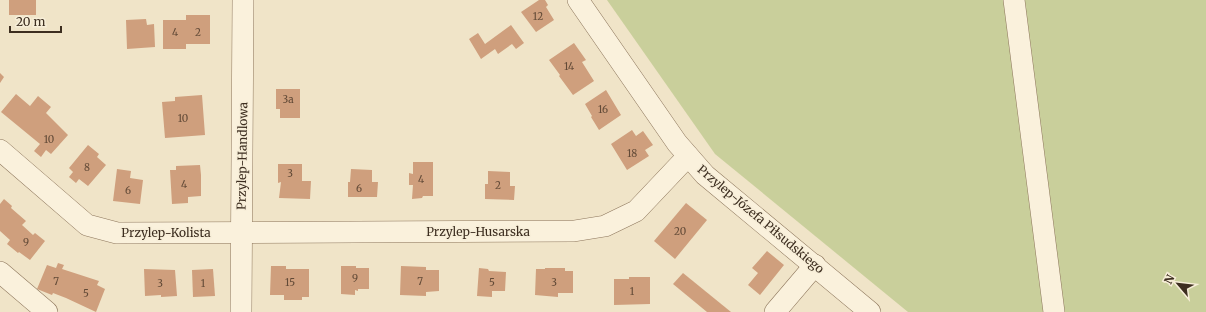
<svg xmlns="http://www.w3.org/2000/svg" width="1206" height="312" font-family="Merriweather,serif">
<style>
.green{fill:#c9cf9b}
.building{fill:#cf9f7d}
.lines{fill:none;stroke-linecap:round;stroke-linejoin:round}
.minor-casing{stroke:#8d765c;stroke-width:22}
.minor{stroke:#faf1dc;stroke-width:21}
.labels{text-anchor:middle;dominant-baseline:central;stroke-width:3;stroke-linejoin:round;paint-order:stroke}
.number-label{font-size:10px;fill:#624a37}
.street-label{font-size:12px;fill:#3d2e20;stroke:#f7eed8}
</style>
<rect width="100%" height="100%" fill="#f0e4c8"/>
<g class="green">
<polygon points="607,0 1007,0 1046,312 908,312 715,154"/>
<polygon points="1024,0 1206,0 1206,312 1060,312"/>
</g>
<g class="building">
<rect x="9" y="0" width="27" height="15"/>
<polygon points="539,0 545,0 548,5 546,7 554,20 536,32 521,12"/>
<polygon points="186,15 210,15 210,44 186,44 186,49 163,49 163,20 186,20"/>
<polygon points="146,19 147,25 154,24 155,47 127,49 126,20"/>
<polygon points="511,25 524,43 516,49 512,44 498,54 495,49 481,59 469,39 478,33 485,44"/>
<polygon points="574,43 586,60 582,62 594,81 573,95 559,76 560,75 549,60"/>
<polygon points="0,73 4,77 0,83"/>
<polygon points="276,89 300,89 300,118 280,118 280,109 276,109"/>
<polygon points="606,90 621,115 599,130 591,117 592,116 585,104"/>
<polygon points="16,94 30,106 38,96 51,107 46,113 68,135 51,154 46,150 41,157 34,151 40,144 1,112"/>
<polygon points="202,95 205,135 165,138 162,102 175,101 175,97"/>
<polygon points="632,130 636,136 643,131 653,145 645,150 649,156 627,170 611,144"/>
<polygon points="88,145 99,154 97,157 106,165 88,186 79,179 76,183 69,177 73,172 69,168"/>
<polygon points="413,162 433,162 433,196 423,196 422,198 412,199 413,185 409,185 409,173 413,174"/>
<polygon points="278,164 302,164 302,181 311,181 310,199 279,198 281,182 278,183"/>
<polygon points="200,165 201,175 201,196 188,197 188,203 172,204 170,170 176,170 176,166"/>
<polygon points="117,169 131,171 130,178 143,180 140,204 113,201"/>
<polygon points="351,169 372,170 372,182 378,182 377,197 348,197 348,182 350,182"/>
<polygon points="488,171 510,172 510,186 515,186 514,200 485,199 485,184 488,184"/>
<polygon points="4,199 12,206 11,208 26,221 22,225 33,235 35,233 45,241 30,260 19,252 18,253 7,244 10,240 0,231 0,204"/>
<polygon points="686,203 707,220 675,259 654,241"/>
<polygon points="767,251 784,265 760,295 748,285 758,273 752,268"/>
<polygon points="58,263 64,265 62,269 99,281 97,285 105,289 96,312 66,298 53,293 52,295 37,289 47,265 56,268"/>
<polygon points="271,266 286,266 286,269 309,269 309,297 302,297 302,300 284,300 284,295 270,295"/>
<polygon points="341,266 356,266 356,268 369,268 369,289 358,289 358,291 355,290 355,295 341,294"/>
<polygon points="401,266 426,267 426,270 439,270 439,291 426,292 426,296 400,295"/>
<polygon points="479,268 488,269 489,271 506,272 505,291 492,291 492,297 477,296"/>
<polygon points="545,268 565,268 565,271 573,271 573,293 558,293 558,297 535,295 536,269 545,269"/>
<polygon points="144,269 175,270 177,296 161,297 161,295 145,296"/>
<polygon points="213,269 215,296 193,297 192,270"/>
<polygon points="683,273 731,312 707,312 673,284"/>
<polygon points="629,277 650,277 650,304 614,305 614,279 629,279"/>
</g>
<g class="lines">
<defs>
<g id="minor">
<polyline points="578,0 677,143 705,175 870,312"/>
<polyline points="1014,0 1054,312"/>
<polyline points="0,150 87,225 117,233 574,231 605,226 636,211 688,156"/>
<polyline points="0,272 47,312"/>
<polyline points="241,312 243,0"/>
<polyline points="775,312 815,265"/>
</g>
</defs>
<use href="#minor" class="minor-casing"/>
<use href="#minor" class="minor"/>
</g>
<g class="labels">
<g class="number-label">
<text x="538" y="16">12</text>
<text x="175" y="32">4</text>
<text x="198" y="32">2</text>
<text x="569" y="66">14</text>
<text x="288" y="99">3a</text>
<text x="603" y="109">16</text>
<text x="183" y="118">10</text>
<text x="49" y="139">10</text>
<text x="632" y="153">18</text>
<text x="87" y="167">8</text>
<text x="290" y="173">3</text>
<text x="421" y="179">4</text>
<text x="184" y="184">4</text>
<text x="498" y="185">2</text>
<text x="359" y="188">6</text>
<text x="128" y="190">6</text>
<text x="680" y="231">20</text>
<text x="26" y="242">9</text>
<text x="355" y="278">9</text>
<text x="56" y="281">7</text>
<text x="420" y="281">7</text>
<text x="290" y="282">15</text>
<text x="492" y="282">5</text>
<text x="554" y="282">3</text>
<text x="160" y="283">3</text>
<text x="203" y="283">1</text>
<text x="632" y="291">1</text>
<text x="86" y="293">5</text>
</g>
<g class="street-label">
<text transform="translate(242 156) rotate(-89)">Przylep-Handlowa</text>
<text transform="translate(761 219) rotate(40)">Przylep-Józefa Piłsudskiego</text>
<text x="478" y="231">Przylep-Husarska</text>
<text x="166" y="232">Przylep-Kolista</text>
</g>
</g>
<g transform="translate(1178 284) rotate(298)" stroke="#f7eed8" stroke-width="3" paint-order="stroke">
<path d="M0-3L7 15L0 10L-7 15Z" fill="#3d2e20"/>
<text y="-6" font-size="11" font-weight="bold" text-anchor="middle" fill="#3d2e20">N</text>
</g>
<path d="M10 26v6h51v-6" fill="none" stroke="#3d2e20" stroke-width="2"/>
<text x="16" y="26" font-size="12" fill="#3d2e20" stroke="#f7eed8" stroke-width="3" paint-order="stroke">20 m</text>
</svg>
